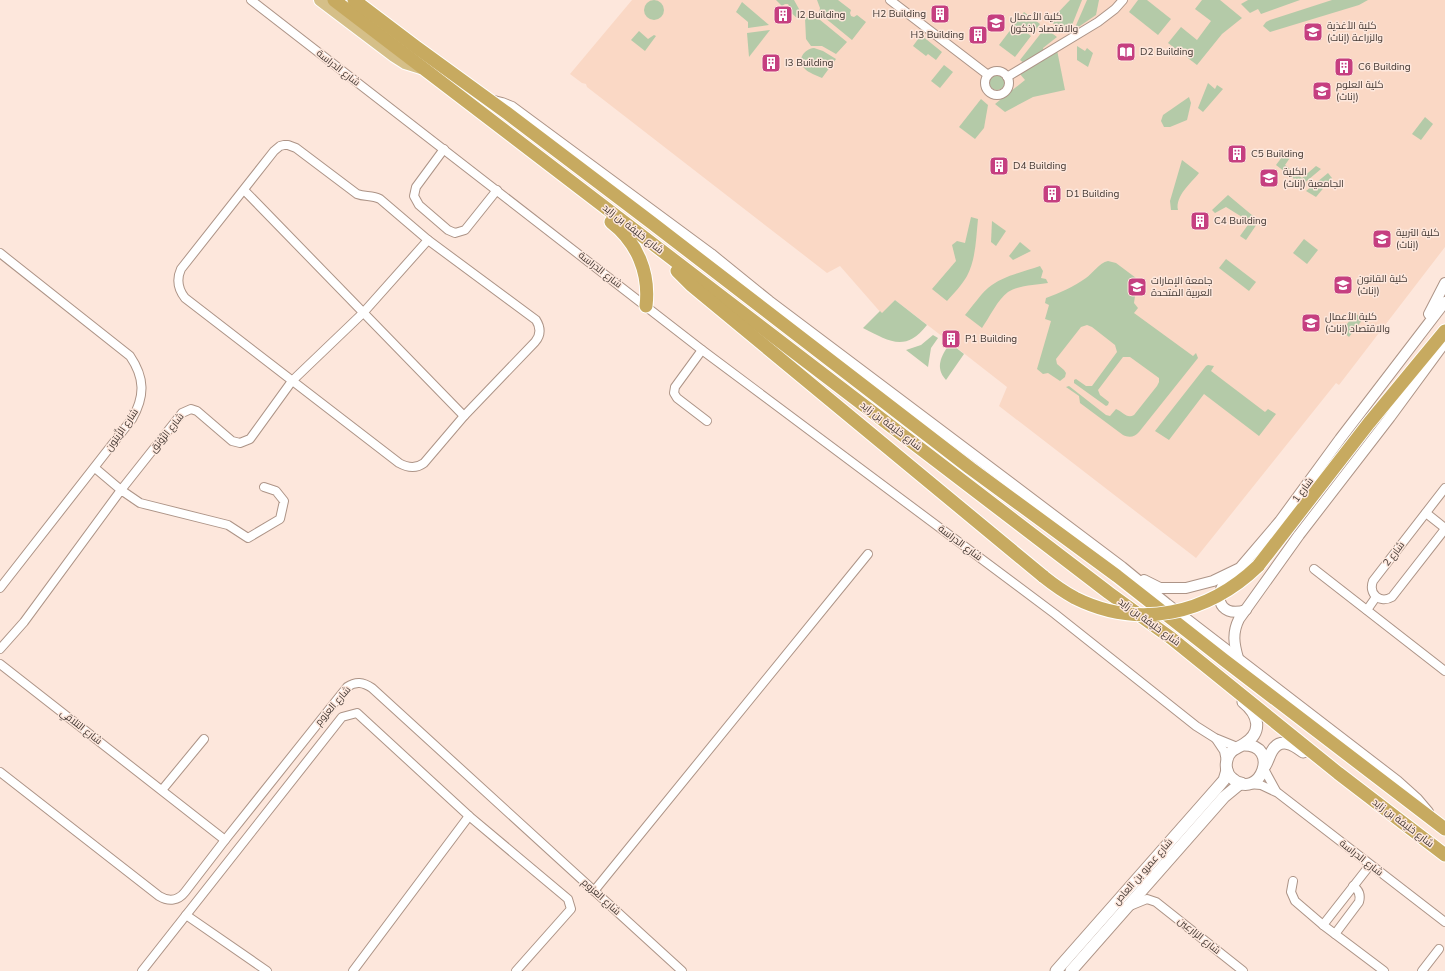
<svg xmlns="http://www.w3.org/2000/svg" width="1445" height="971" font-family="'Nunito Sans',Cairo,sans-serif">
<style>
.built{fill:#fad8c5}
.green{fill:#b4caa8}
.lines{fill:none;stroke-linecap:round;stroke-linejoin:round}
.minor-casing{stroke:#ad9487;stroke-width:10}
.tertiary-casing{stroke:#ad9487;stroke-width:12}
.secondary-casing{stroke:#ad9487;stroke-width:13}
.primary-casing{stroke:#fff;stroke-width:14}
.trunk-casing{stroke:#fff;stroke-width:15}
.minor{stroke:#fff;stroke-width:8}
.tertiary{stroke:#fff;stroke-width:10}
.secondary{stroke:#fff;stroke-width:11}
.primary{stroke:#d5bf88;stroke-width:12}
.trunk{stroke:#c7aa60;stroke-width:13}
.trunk-bridge-casing{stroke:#fff;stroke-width:15;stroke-linecap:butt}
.trunk-bridge{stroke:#c7aa60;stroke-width:13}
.labels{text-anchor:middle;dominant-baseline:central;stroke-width:3;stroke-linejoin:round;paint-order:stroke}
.poi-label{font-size:10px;fill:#423732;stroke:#fde7dc;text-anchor:start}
.street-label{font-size:10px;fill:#423732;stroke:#fde7dc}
</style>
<rect width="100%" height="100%" fill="#fde7dc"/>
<polygon class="built" points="632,0 1445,0 1445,247 1339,385 1336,383 1196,558 999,406 1007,387 943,337 895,300 882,314 840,266 827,273 587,87 586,84 582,83 570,74"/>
<g class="green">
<polygon points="776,0 794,0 799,9 800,17 798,19 788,10 789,6 788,4 785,4 782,6"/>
<polygon points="817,0 838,0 851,10 850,13 851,16 854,17 857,15 866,22 852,40 819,13 820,8"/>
<polygon points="1070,0 1082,0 1070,30 1064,32 1050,21"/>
<polygon points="1087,0 1099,0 1096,15 1074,30"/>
<polygon points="1138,0 1147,0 1171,19 1158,35 1129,12"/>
<polygon points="1202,0 1220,0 1242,18 1222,34 1197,65 1168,43 1181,27 1197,40 1211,21 1195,9"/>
<polygon points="1248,0 1300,0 1261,14 1258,9 1250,13 1241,4"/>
<polygon points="1332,0 1368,0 1359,5 1270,32 1263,26 1266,22 1270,20"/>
<circle cx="654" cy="10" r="10"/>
<polygon points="742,2 769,25 748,28 748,22 736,12"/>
<polygon points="1024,12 1040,24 1033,33 1027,29 1025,31 1031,36 1015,57 999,45"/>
<polygon points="814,15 847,42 836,54 822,46 811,46 806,39 805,18"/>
<polygon points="1045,28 1057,37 1043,48 1044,51 1024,63 1020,60"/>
<polygon points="770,30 749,57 747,33"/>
<polygon points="639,31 648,39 654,35 656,36 645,51 631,40"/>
<polygon points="921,35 942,52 936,60 928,54 926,56 913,46"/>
<polygon points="1077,46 1085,51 1087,48 1093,53 1088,67 1077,60"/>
<path d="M814 48 823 51 836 59 822 78C816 75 809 73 805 69 796 60 804 49 814 48Z"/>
<polygon points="1057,50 1065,90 1033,97 1005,112 995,104 1025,80 1020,74"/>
<polygon points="944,65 953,72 940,88 931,81"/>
<circle cx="997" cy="82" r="8"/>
<polygon points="1208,83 1215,89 1217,85 1223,89 1203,112 1198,108"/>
<polygon points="1189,97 1191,103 1187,120 1170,127 1164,127 1161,121 1163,115"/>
<polygon points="981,99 988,105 984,128 975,139 959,127"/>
<polygon points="1425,117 1433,124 1421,140 1412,134"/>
<polygon points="1288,149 1294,152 1285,165 1302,178 1316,166 1321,169 1302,185 1276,165"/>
<path d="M1182 160 1199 173C1191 183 1175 196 1178 210H1171L1170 201Z"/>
<polygon points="1328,173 1332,178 1316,197 1306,191"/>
<polygon points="1228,195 1259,221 1246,240 1240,236 1250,222 1226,207 1215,213 1212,210"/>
<path d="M971 217 978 219C976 238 976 259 967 276 962 285 954 293 947 301L932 289 956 261 952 245 957 241 965 243Z"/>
<polygon points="992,221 1006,231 996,246 991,242"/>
<polygon points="1304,239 1318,250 1307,264 1293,253"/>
<polygon points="1020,242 1031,251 1013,260 1009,256"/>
<polygon points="1226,259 1256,282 1249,291 1219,268"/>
<path d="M1108 261 1116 263 1144 284 1135 296 1134 303 1138 308 1134 313 1193 356 1196 353 1198 358 1139 432C1135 437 1129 438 1123 435L1080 403 1079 396 1066 387 1069 386 1106 415 1110 416 1116 409C1123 412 1127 419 1134 415L1157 386 1159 382V378L1130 357H1123L1098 390 1100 395 1109 402 1108 405 1106 406 1074 383V380L1076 379 1086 386H1092L1117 352 1115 345 1092 327 1087 325 1081 327 1056 359 1057 364 1064 370 1066 373 1065 377 1060 381 1048 373 1043 374 1037 369 1051 321 1045 319 1049 305 1045 303 1046 298C1060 293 1073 287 1086 278 1093 273 1099 263 1108 261Z"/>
<path d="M1040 266 1043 271 1041 278 1046 279 1048 283C1036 285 1019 285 1008 292 998 299 989 318 982 328L965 315C973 306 979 296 988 288 1002 276 1023 272 1040 266Z"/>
<path d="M895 300 927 325C905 353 889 341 863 328L880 311 882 313Z"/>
<polygon points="1355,313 1363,319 1349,337 1342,331"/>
<polygon points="933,335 938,338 931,348 928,367 906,350 921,345"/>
<path d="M950 343 964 354 946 380C934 367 942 355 950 343Z"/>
<polygon points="1208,365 1214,366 1211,371 1265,412 1268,409 1276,414 1259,436 1204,394 1169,440 1155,431 1206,366"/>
</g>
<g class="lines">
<defs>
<g id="minor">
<polyline points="251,0 702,350 1055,614 1196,726 1215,738 1237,747"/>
<polyline points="890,0 988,75"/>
<circle cx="997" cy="83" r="12"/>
<polyline points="1007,77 1098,22 1115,9 1123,0"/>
<path d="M284 145H288L296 148 357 194C365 197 372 195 380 199L428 240 536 320C541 328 541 335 535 342L464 416 424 463C416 469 408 468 399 463L185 298C178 289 176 280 181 269L274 151 280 146Z"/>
<polyline points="444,149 416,187 414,196 419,205 448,230 455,233 465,230 497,190"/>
<polyline points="244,190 464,416"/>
<path d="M0 253 130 356C145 378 145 396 132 419L0 588"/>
<polyline points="702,350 675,387 674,393 677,398 707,421"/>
<polyline points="95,468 121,490 182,413 191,409 197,411 232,441 240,443 250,439 292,381 363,313 428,240"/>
<path d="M1445 488 1373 581C1368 594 1380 604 1392 597L1445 529"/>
<polyline points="1426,513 1445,528"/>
<polyline points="1314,569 1445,671"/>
<polyline points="1367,610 1376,597"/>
<polyline points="0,649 24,622 121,490 140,503 228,525 248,538 280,519 284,501 276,491 264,487"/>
<polyline points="0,664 225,840"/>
<polyline points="1216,739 1224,751 1226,761"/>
<polyline points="1264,769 1276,791"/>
<path d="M0 772 159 896C169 902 178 901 185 892L225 840 347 687C356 681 363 682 372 688L682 971"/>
<polyline points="1248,784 1261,785 1278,793 1445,922"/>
<polyline points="162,790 204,739"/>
<polyline points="1293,881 1291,892 1295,901 1323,925 1384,971"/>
<polyline points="594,891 868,554"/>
<polyline points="1130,906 1147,899 1156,902 1243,971"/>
<polyline points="186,915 267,971"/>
<polyline points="1323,925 1370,865"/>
<path d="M1335 934 1359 902C1361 895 1359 890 1353 886"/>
<polyline points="142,971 342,717 357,713 469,816 568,899 571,909 516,971"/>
<polyline points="353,971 469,816"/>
<polyline points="1422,971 1439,949"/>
</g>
<g id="tertiary">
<polyline points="494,101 502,103 512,107 711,254 769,301 1122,567 1167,604 1397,781 1417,799 1428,812"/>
<polyline points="1429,314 1445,283"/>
<path d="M1232 574C1212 591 1216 619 1246 610"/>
<polyline points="1144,580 1160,588 1186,588 1213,581 1240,568 1280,521 1340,439 1445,302"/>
<path d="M1238 658C1234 644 1232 633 1239 619L1299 535 1390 417 1445 342"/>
</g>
<g id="secondary">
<path d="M1243 745C1282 744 1260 802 1233 779 1227 775 1225 767 1227 760 1229 750 1236 749 1244 744 1263 732 1259 715 1243 702"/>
<path d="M1265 766C1268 761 1269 756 1272 751 1280 737 1293 744 1303 752"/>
<polyline points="1056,971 1218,787 1224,780 1227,770"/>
<polyline points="1071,971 1224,797 1241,783"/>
</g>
<polyline id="primary" points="320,0 394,56 405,63 421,68"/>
<g id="trunk">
<polyline points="334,0 1109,593 1171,638 1338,773 1445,855"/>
<polyline points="354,0 416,47 507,113 652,223 970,468 1117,576 1224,660 1445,829"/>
<path d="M611 222C637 242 650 273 646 306"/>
<polyline points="677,271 691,285 1044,577"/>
<polyline points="1258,566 1369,423 1445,331"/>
</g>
</defs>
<use href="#minor" class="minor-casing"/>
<use href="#tertiary" class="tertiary-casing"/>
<use href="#secondary" class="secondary-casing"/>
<use href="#primary" class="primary-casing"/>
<use href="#trunk" class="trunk-casing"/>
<use href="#minor" class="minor"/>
<use href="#tertiary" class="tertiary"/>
<use href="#secondary" class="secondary"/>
<use href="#primary" class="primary"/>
<use href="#trunk" class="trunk"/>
<defs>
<path id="trunk-bridge" d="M1044 577C1054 585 1064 592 1075 598 1139 630 1208 614 1258 566"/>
</defs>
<use href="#trunk-bridge" class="trunk-bridge-casing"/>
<use href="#trunk-bridge" class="trunk-bridge"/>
</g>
<defs>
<symbol id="building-square" viewBox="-11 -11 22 22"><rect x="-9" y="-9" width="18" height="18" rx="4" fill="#c53f80" stroke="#fde7dc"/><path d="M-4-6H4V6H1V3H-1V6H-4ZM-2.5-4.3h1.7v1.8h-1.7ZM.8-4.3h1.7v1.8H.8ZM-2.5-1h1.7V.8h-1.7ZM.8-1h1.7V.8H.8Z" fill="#fff"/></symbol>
<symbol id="university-square" viewBox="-11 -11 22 22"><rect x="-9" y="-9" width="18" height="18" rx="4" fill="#c53f80" stroke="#fde7dc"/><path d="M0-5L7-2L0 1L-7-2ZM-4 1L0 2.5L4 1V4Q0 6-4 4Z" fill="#fff"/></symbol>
<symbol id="library-square" viewBox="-11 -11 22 22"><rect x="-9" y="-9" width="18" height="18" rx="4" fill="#c53f80" stroke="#fde7dc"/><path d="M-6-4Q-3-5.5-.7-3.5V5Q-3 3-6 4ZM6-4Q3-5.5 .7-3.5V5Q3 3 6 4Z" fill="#fff"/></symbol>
</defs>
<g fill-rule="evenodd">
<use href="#building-square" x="929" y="3" width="22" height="22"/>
<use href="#building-square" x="772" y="4" width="22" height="22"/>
<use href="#university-square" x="985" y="12" width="22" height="22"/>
<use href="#university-square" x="1302" y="21" width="22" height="22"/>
<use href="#building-square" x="967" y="24" width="22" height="22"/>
<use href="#library-square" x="1115" y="41" width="22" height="22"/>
<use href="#building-square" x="760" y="52" width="22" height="22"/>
<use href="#building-square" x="1333" y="56" width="22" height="22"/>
<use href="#university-square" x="1311" y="80" width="22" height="22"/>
<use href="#building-square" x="1226" y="143" width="22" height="22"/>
<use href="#building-square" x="988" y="155" width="22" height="22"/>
<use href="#university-square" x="1258" y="167" width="22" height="22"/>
<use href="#building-square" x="1041" y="183" width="22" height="22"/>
<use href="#building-square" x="1189" y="210" width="22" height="22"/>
<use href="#university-square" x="1371" y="228" width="22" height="22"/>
<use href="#university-square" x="1332" y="274" width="22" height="22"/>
<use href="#university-square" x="1126" y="276" width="22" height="22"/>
<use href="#university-square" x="1300" y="312" width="22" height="22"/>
<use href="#building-square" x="940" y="328" width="22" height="22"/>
</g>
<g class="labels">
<g class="poi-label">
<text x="926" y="14" text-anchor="end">H2 Building</text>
<text x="797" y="15">I2 Building</text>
<text x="1010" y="17">كلية الأعمال<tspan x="1010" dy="12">والاقتصاد (ذكور)</tspan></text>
<text x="1327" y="26">كلية الأغذية<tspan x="1327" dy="12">والزراعة (إناث)</tspan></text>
<text x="964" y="35" text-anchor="end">H3 Building</text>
<text x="1140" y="52">D2 Building</text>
<text x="785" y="63">I3 Building</text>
<text x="1358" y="67">C6 Building</text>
<text x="1336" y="85">كلية العلوم<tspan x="1336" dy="12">(إناث)</tspan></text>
<text x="1251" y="154">C5 Building</text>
<text x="1013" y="166">D4 Building</text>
<text x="1283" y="172">الكلية<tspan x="1283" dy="12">الجامعية (إناث)</tspan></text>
<text x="1066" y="194">D1 Building</text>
<text x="1214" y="221">C4 Building</text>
<text x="1396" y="233">كلية التربية<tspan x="1396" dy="12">(إناث)</tspan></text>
<text x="1357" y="279">كلية القانون<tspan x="1357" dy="12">(إناث)</tspan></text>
<text x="1151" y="281">جامعة الإمارات<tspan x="1151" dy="12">العربية المتحدة</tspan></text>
<text x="1325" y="317">كلية الأعمال<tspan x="1325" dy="12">والاقتصاد (إناث)</tspan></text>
<text x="965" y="339">P1 Building</text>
</g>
<g class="street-label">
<text transform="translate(338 68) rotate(38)">شارع الدراسة</text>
<text transform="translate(633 229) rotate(38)">شارع خليفة بن زايد</text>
<text transform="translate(600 270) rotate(38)">شارع الدراسة</text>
<text transform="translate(891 426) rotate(37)">شارع خليفة بن زايد</text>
<text transform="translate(122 430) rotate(-55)">شارع الزَّيتون</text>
<text transform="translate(167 433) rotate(-51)">شارع الرَّوْنَق</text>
<text transform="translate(1303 490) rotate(-54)">شارع 1</text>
<text transform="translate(960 543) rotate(37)">شارع الدراسة</text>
<text transform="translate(1394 554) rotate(-52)">شارع 2</text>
<text transform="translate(1149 622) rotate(36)">شارع خليفة بن زايد</text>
<text transform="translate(333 706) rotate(-49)">شارع العزوم</text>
<text transform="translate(81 727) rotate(38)">شارع التلاقي</text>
<text transform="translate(1403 823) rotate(37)">شارع خليفة بن زايد</text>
<text transform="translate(1361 858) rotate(38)">شارع الدراسة</text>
<text transform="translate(1143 872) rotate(-49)">شارع عمرو بن العاص</text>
<text transform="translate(601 897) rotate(42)">شارع العزوم</text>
<text transform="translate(1199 936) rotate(39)">شارع الزارعين</text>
</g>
</g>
</svg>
